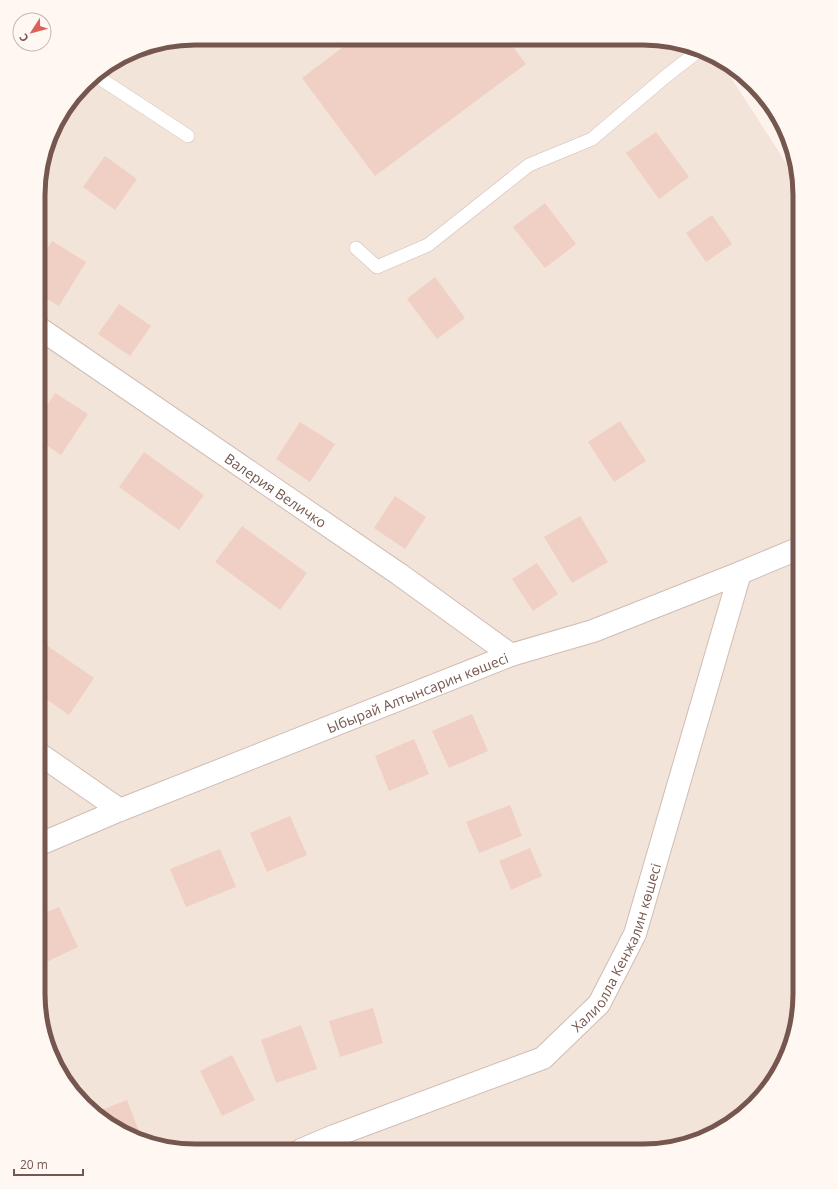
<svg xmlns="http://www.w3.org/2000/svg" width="838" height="1189" font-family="'Open Sans',sans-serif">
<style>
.residential{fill:#f3e4da}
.building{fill:#f0cfc5}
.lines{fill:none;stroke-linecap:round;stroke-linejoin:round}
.lane-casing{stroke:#d0bcb3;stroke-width:14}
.street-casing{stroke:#d0bcb3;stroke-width:24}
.lane{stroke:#fff;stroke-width:13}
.street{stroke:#fff;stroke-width:22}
.labels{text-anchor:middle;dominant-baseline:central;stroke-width:4;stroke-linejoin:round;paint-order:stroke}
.street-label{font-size:14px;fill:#76574f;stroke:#fef7f2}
.rim{fill:none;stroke:#76574f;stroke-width:5}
</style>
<rect width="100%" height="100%" fill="#fcf3ec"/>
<polygon class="residential" points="195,38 664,39 704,50 719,59 797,180 800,194 800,1005 792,1045 773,1082 746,1112 712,1135 644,1151 174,1150 107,1124 77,1097 54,1063 38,995 39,174 59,116 92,77 144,46"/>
<g class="building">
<polygon points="355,38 507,39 526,64 375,176 302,78"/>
<polygon points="656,132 689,177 659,199 626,153"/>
<polygon points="105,156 137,179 115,210 83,187"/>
<polygon points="545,203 576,244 545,268 513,227"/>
<polygon points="712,215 732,244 706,262 686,233"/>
<polygon points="52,241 86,262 59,306 39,294 39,262"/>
<polygon points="435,277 465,318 437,339 407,299"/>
<polygon points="119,304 151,326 130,356 98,334"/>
<polygon points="55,393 88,414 61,455 39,440 39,418"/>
<polygon points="620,421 646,461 614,482 588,442"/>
<polygon points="300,422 335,444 310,482 276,459"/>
<polygon points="144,452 204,495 179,530 119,487"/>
<polygon points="395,496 426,517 405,549 374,528"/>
<polygon points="580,516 608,562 572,583 544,537"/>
<polygon points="242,526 307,573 280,610 215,562"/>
<polygon points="537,563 558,594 533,611 512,579"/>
<polygon points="39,640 94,678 69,715 39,694"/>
<polygon points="472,714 488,751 449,768 432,731"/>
<polygon points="414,739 429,774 389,791 375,756"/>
<polygon points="510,805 522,836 479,853 466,822"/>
<polygon points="290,816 307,855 267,872 250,833"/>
<polygon points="530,848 542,876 511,890 499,861"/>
<polygon points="220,849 236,887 186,907 170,869"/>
<polygon points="59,907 78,947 38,966 38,916"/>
<polygon points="373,1008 383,1043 340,1057 329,1021"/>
<polygon points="301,1025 317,1069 276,1083 261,1040"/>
<polygon points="232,1055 255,1100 222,1116 200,1071"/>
<polygon points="127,1100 141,1137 107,1124 94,1113"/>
</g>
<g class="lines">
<defs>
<g id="lane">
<polyline points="95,75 188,136"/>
<polyline points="356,248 377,267 428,245 529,165 592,139 665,77 701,49"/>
</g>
<g id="street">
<path id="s1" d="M39 328 399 574 511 655"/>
<polyline points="38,753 120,810"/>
<path id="s2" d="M38 845 120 810 511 655 593 631 740 573 800 548"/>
<path id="s3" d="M301 1150 334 1136 543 1058 599 1004 635 934 740 573"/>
</g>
</defs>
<use href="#lane" class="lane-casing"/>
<use href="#street" class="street-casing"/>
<use href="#lane" class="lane"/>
<use href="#street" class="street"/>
</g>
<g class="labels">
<g class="street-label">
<text stroke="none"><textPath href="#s1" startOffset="287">Валерия Величко</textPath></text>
<text stroke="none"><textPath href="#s2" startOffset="409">Ыбырай Алтынсарин көшесі</textPath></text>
<text stroke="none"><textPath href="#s3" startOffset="395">Халиолла Кенжалин көшесі</textPath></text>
</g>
</g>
<path d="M0 0H838V1189H0ZM195 45H643A150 150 0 0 1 793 195V994A150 150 0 0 1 643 1144H195A150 150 0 0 1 45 994V195A150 150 0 0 1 195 45Z" fill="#fef7f2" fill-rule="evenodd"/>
<path class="rim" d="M195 45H643A150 150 0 0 1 793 195V994A150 150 0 0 1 643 1144H195A150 150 0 0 1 45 994V195A150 150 0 0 1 195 45Z"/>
<g transform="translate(32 32) rotate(234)"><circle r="19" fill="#fef7f2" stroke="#c8b7b1"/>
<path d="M0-3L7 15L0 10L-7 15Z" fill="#dd6159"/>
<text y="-6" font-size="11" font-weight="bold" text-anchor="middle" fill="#76574f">С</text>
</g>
<path d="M14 1169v6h69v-6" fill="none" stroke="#76574f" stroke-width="2"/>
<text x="20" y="1169" font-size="12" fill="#76574f" stroke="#fef7f2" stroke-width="3" paint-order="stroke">20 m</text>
</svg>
